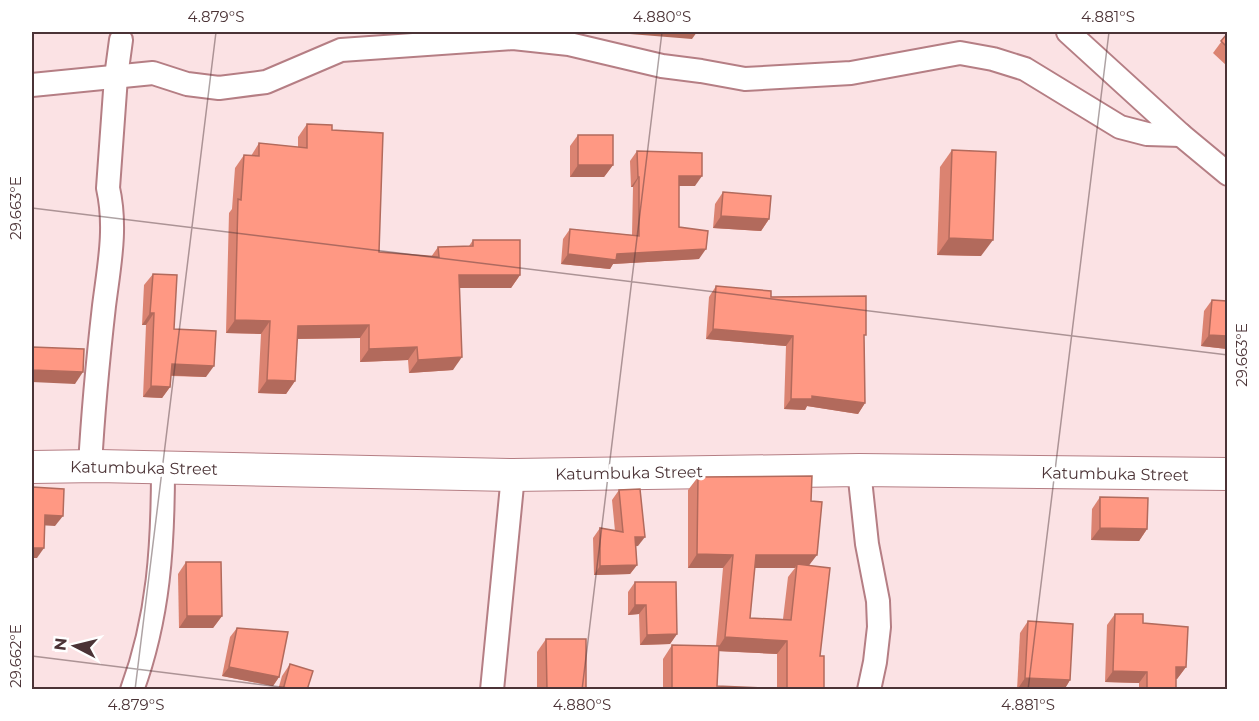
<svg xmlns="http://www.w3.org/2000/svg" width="1259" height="721" font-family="Montserrat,sans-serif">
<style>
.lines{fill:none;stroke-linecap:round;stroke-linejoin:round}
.street-casing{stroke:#b57e84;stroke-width:26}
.secondary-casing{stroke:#b57e84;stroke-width:34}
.street{stroke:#fff;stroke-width:22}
.secondary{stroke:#fff;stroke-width:32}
.wall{fill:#db8371;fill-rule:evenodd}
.shaded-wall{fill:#b26a5c}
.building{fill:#ff9883;stroke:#b26a5c;stroke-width:1.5}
.ticks{fill:none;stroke:#4b3336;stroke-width:1.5;stroke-opacity:0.45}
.labels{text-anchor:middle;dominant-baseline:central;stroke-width:6;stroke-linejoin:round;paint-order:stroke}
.street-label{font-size:16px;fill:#4b3336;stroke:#fff}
.neatline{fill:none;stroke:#4b3336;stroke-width:2}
.ticks-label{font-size:15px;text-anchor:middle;fill:#4b3336}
</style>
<rect width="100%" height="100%" fill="#fbe2e4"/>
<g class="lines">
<defs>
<g id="street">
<polyline points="1068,32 1181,135 1228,174"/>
<polyline points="32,85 153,73 187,84 219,88 266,82 341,50 513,38 569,44 662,66 701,71 745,79 851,73 960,53 993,59 1025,69 1120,127 1147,134 1181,135"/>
<path d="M90 466C93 412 98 359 104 306 109 266 117 228 108 188L116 77 121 40"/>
<polyline points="859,470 867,544 878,601 879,627 875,662 869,690"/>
<path d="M132 690C159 617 163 545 163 468"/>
<polyline points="492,690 513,475"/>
</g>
<polyline id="secondary" points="32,467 98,466 513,475 859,470 1228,474"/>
</defs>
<use href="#street" class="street-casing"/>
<use href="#secondary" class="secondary-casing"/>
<use href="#street" class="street"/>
<use href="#secondary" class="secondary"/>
</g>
<g class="wall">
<polygon points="1227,34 1227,66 1213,53"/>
<polygon points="307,124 332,130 379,252 431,257 438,247 469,246 473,240 520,275 511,288 459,288 453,370 409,373 408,360 360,362 360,338 297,339 295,381 286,394 258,393 261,334 226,333 229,213 232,209 235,168 244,155 251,156 259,143 298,147 298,137"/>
<polygon points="578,135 613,165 604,177 570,177 570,146"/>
<polygon points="952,150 981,256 937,255 940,167"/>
<polygon points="637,151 695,186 679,186 679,227 699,259 613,264 610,269 561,264 563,239 570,229 632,235 633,187 631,187 630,161"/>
<polygon points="723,192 769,219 761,231 713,228 715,204"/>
<polygon points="153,274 174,329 206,377 171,376 170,387 162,398 143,397 146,325 142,325 144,285"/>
<polygon points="716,286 771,297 864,338 865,403 858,414 807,406 805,410 784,409 786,346 706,339 709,297"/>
<polygon points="1212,300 1227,301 1227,349 1201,346 1204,311"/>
<path d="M698 477 809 565 824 690H663V659L672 645 716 646 723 568H688V490ZM754 568H795L788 577 783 619 750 618ZM719 651 777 654V689L717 686Z"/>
<polygon points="619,490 638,546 636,546 637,565 630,574 594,575 593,538 600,528 615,531 612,500"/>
<polygon points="1100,497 1147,529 1139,541 1091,540 1092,509"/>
<polygon points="186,562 222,616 213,628 179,628 178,574"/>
<polygon points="635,582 677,634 670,644 640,645 639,614 628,615 628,592"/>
<polygon points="1115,614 1143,623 1186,667 1177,679 1176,679 1176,690 1139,690 1139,683 1105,682 1107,625"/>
<polygon points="1028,621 1070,680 1064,690 1017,690 1020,633"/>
<polygon points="237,628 279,677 273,686 222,676 230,637"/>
<polygon points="546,639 586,690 537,690 537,652"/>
<polygon points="290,664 307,690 278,690 282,676"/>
</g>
<g class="shaded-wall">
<polygon points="605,32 697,32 692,39"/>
<polygon points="578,165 613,165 604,177 570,177"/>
<polygon points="679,176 702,176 695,186 672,186"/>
<polygon points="638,177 639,177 633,187 631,187"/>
<polygon points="721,216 769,219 761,231 713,228"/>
<polygon points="949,238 993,240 981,256 937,255"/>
<polygon points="706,249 699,259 613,264 610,269 561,264 568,254 617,254"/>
<polygon points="459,275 520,275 511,288 450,288"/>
<polygon points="150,313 154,313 146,325 142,325"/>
<polygon points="235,320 270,321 261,334 226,333"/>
<polygon points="369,325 360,338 288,339 298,326"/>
<polygon points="713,329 793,336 786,346 706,339"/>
<polygon points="1209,335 1227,336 1227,349 1201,346"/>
<polygon points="417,347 408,360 360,362 369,349"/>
<polygon points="462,357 453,370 409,373 418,360"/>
<polygon points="172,364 214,366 206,377 163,375"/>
<polygon points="32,370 83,372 75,384 32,382"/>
<polygon points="267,380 295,381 286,394 258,393"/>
<polygon points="151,386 170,387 162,398 143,397"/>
<polygon points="812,396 865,403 858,414 807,406 805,410 784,409 791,399"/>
<polygon points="45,515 63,516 55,526 38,525"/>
<polygon points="1100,528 1147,529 1139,541 1091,540"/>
<polygon points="635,537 645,537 638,546 629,547"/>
<polygon points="32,548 44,548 37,558 32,558"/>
<polygon points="697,554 733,555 723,568 688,568"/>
<polygon points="756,555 817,555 807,568 797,564 795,568 746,568"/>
<polygon points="637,565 630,574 594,575 600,566"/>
<polygon points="635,605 646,605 639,614 628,615"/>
<polygon points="187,616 222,616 213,628 179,628"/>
<polygon points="677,634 670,644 640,645 647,635"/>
<polygon points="725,637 787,641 777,654 716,651"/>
<polygon points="229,667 279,677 273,686 222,676"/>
<polygon points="1176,667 1186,667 1177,679 1168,678"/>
<polygon points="1113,671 1147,672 1139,683 1105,682"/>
<polygon points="1025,678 1070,680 1064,690 1017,690"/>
</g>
<g class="building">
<polygon points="1227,34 1227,47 1221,41"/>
<polygon points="307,124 332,125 332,130 383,133 379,252 439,257 438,247 473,246 473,240 520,240 520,275 459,275 462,357 418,360 417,347 369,349 369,325 298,326 295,381 267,380 270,321 235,320 238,199 241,200 244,155 259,156 259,143 307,148"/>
<rect x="578" y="135" width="35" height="30"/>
<polygon points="952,150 996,152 993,240 949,238"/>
<polygon points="637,151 702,153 702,176 679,176 679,227 708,231 706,249 617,254 616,260 568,254 570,229 639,236 639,177 638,177"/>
<polygon points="723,192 771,196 769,219 721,216"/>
<polygon points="153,274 177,275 174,329 216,331 214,366 172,364 170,387 151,386 154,313 150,313"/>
<polygon points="716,286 771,291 771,297 866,296 866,335 864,335 865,403 812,396 812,399 791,399 793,336 713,329"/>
<polygon points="1212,300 1227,301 1227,336 1209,335"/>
<polygon points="32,347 84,349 83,372 32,370"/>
<polygon points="812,476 811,501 822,502 817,555 756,555 750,618 791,620 797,564 830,568 820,656 824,656 824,690 672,690 672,645 719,646 717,686 787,689 787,641 725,637 733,555 697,554 698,477"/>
<polygon points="32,487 64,489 63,516 45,515 44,548 32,548"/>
<polygon points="640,489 645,537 635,537 637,565 600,566 600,528 623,532 619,490"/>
<polygon points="1100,497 1148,498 1147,529 1100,528"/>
<polygon points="186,562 221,562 222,616 187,616"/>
<polygon points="635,582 676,582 677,634 647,635 646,605 635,605"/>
<polygon points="1115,614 1143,614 1143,623 1188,627 1186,667 1176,667 1176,690 1147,690 1147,672 1113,671"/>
<polygon points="1028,621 1073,624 1070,680 1025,678"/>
<polygon points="237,628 288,632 279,677 229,667"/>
<polygon points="546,639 586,639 586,690 547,690"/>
<polygon points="290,664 313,671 307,690 283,690"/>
</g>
<path class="ticks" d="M32 208 1228 355M32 656 305 690M135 690 216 32M582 690 662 32M1028 690 1109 32"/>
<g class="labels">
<g class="street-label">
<text transform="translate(144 468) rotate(1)">Katumbuka Street</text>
<text transform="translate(629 473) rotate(-1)">Katumbuka Street</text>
<text transform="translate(1115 474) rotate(1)">Katumbuka Street</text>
</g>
</g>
<rect width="1259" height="721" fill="none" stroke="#ffffff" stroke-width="66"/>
<g transform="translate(75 646) rotate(277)" stroke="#ffffff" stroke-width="4.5" paint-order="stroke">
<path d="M0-4.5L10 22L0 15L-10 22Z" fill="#4b3336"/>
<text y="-9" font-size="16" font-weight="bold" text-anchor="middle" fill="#4b3336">N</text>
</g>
<rect x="33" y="33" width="1193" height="655" class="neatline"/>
<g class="ticks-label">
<text x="216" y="22">4.879°S</text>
<text x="662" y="22">4.880°S</text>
<text x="1108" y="22">4.881°S</text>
<text transform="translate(16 208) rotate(-90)" y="5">29.663°E</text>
<text transform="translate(1242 355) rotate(-90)" y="5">29.663°E</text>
<text transform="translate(16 656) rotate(-90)" y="5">29.662°E</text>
<text x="136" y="710">4.879°S</text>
<text x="582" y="710">4.880°S</text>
<text x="1028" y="710">4.881°S</text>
</g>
</svg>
